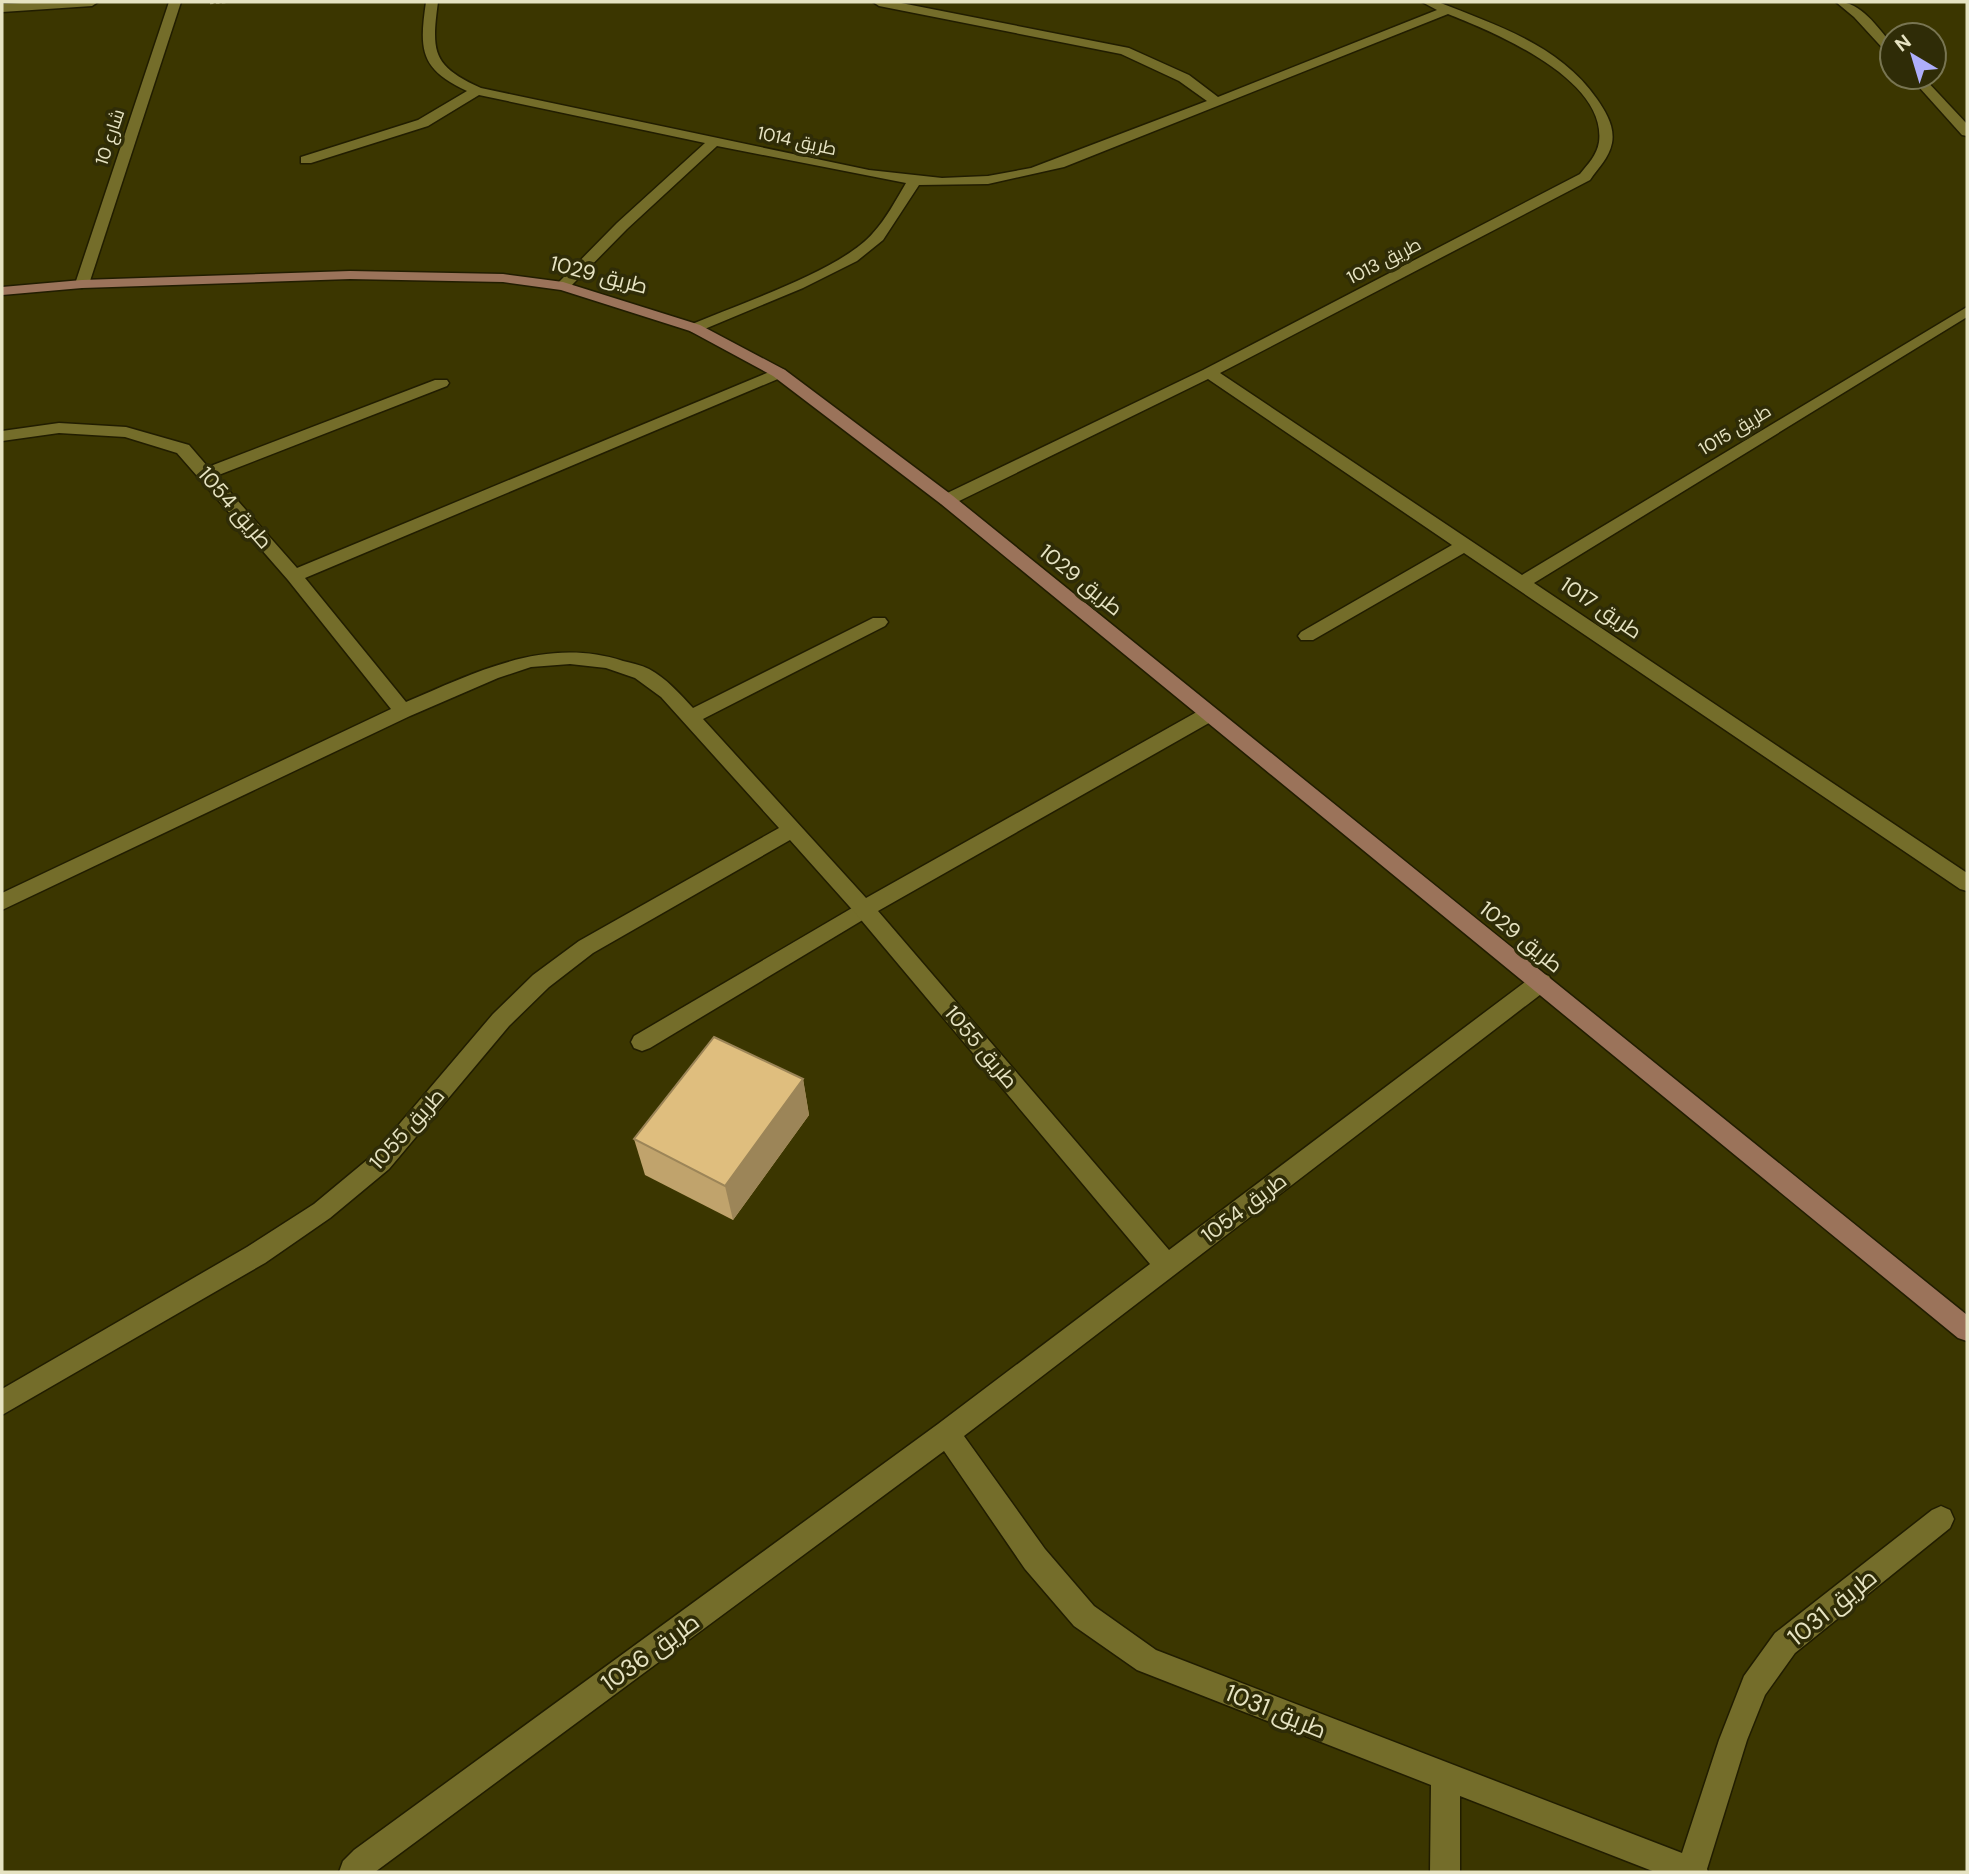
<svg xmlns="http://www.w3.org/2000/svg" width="1969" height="1874" font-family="'DM Sans',Cairo,sans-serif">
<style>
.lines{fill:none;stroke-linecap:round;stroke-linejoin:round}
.lane-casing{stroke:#211d00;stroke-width:3}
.street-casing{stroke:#211d00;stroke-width:3}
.secondary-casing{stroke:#211d00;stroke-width:3}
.path{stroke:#8a8659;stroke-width:2.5;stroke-dasharray:3.5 2.5;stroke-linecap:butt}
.lane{fill:#746d2a;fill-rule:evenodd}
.street{fill:#746d2a;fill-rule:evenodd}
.secondary{fill:#9b735a;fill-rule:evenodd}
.wall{fill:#c0a36c}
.shaded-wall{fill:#9c8558}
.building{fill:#dfbe7e;stroke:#9c8558;stroke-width:2}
.labels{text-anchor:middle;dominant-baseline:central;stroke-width:7;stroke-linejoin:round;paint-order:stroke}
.far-street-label{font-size:18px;fill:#e6e3c2;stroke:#2f2c07}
.street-label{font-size:21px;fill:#e6e3c2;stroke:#2f2c07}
.near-street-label{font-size:24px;fill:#e6e3c2;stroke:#2f2c07}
</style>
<rect width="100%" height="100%" fill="#3b3600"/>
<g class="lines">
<defs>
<polygon id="lane" points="864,901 871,903 874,909 871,915 650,1048 642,1051 634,1048 631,1042 634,1036"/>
<g id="street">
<polygon points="41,2 98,2 92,6 2,12 2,4"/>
<polygon points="169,2 181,2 89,284 82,288 77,287 75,284"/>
<path d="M426 2H438C431 53 433 66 481 88L869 170 942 178 988 176 1031 168 1207 101 1179 81 1121 54 879 6 873 2H896L1129 48 1189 75 1218 97 1437 10 1422 2H1438C1496 25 1560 45 1597 99 1606 112 1615 127 1612 143 1609 158 1598 168 1590 180L1220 373 1522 575 1967 307V317L1534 583 1967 873V891L1960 889 1464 553 1313 640H1301L1298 636 1301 632 1452 545 1208 379 953 504H941L939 500 941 496 1203 370 1580 174C1588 164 1597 155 1599 142 1607 79 1494 32 1448 14L1064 167 988 184 919 185 883 240 857 261 803 288 695 333 690 331 687 328 690 325C736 305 842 270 873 233 886 219 896 200 906 183L717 146 627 229 568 289H558L556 286 558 283 617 223 705 143 479 95 428 126 311 163H301V157L418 120 467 91C420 69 419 50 426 2Z"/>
<path d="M1836 2C1861 1 1876 26 1892 44V55L1888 54 1854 17Z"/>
<polygon points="1910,77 1923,77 1967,124 1967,136 1962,135"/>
<path d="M779 368 785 370 787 373 785 376 305 578 406 702C476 672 546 636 623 661 631 663 641 665 649 669 666 678 680 694 693 708L873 618H885L888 622 885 626 703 719 866 898 1202 709H1216L1218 714 1216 719 878 911 1169 1250 1533 976 1541 973 1549 976 1552 982 1549 988 964 1436 1045 1549 1094 1606 1156 1650 1682 1853 1719 1740 1744 1676 1775 1633 1932 1510 1941 1506 1950 1510 1954 1519 1950 1528 1795 1653 1765 1695 1747 1740 1707 1869 1708 1872H1655L1460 1796V1872H1430L1431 1785 1137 1670 1074 1626 1025 1569 944 1451 375 1872H339L343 1861 354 1850 938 1424 1150 1264 857 915 790 840 593 953 549 987 509 1026 389 1169 330 1218 265 1263 2 1415V1389L247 1247 314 1204 373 1155 493 1014 533 975 579 941 779 828 661 697 635 678 606 668 570 664 531 667 498 678 410 716 2 910V893L391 709 288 580 177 453 125 437 59 433 2 441V431L59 423 126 427 189 445 208 467 435 380H447L449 383 447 386 216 476 297 568Z"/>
</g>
<polygon id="secondary" points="350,271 503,274 563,282 700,325 785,370 953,496 1967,1315 1967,1341 1958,1338 941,504 773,376 690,331 561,290 503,282 350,279 82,288 2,295 2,287 82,280"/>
</defs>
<use href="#lane" class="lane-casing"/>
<use href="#street" class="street-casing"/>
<use href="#secondary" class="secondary-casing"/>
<polyline class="path" points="210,3 226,2"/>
<use href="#lane" class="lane"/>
<use href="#street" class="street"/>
<use href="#secondary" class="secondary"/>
</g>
<polygon class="wall" points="803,1079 809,1115 733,1220 645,1175 634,1139"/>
<polygon class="shaded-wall" points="803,1079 809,1115 733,1220 725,1186"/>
<polygon class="building" points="714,1037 803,1079 725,1186 634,1139"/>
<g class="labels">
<g class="far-street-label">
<text transform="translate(110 137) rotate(-72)">شارع 10</text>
<text transform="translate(797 141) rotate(12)">طريق 1014</text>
<text transform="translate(1384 261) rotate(-27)">طريق 1013</text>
<text transform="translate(1735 430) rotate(-31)">طريق 1015</text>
</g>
<g class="street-label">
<text transform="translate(599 275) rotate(14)">طريق 1029</text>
<text transform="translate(235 508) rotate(49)">طريق 1054</text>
<text transform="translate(1081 580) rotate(39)">طريق 1029</text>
<text transform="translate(1601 608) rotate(34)">طريق 1017</text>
<text transform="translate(1521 937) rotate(39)">طريق 1029</text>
<text transform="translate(981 1047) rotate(50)">طريق 1055</text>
<text transform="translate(407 1129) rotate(-48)">طريق 1055</text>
<text transform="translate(1244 1208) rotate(-37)">طريق 1054</text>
</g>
<g class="near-street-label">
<text transform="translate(1832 1607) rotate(-39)">طريق 1031</text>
<text transform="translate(650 1652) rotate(-36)">طريق 1036</text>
<text transform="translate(1276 1711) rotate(22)">طريق 1031</text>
</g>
</g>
<rect width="1969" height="1874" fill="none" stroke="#e6e3c2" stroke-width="7"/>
<g transform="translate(1913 56) rotate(322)"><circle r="33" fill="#2f2c07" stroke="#787552" stroke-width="2"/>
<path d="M0-5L12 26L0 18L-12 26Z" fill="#aeaefb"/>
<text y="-10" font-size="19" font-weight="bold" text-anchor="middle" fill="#e6e3c2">N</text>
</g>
</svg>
